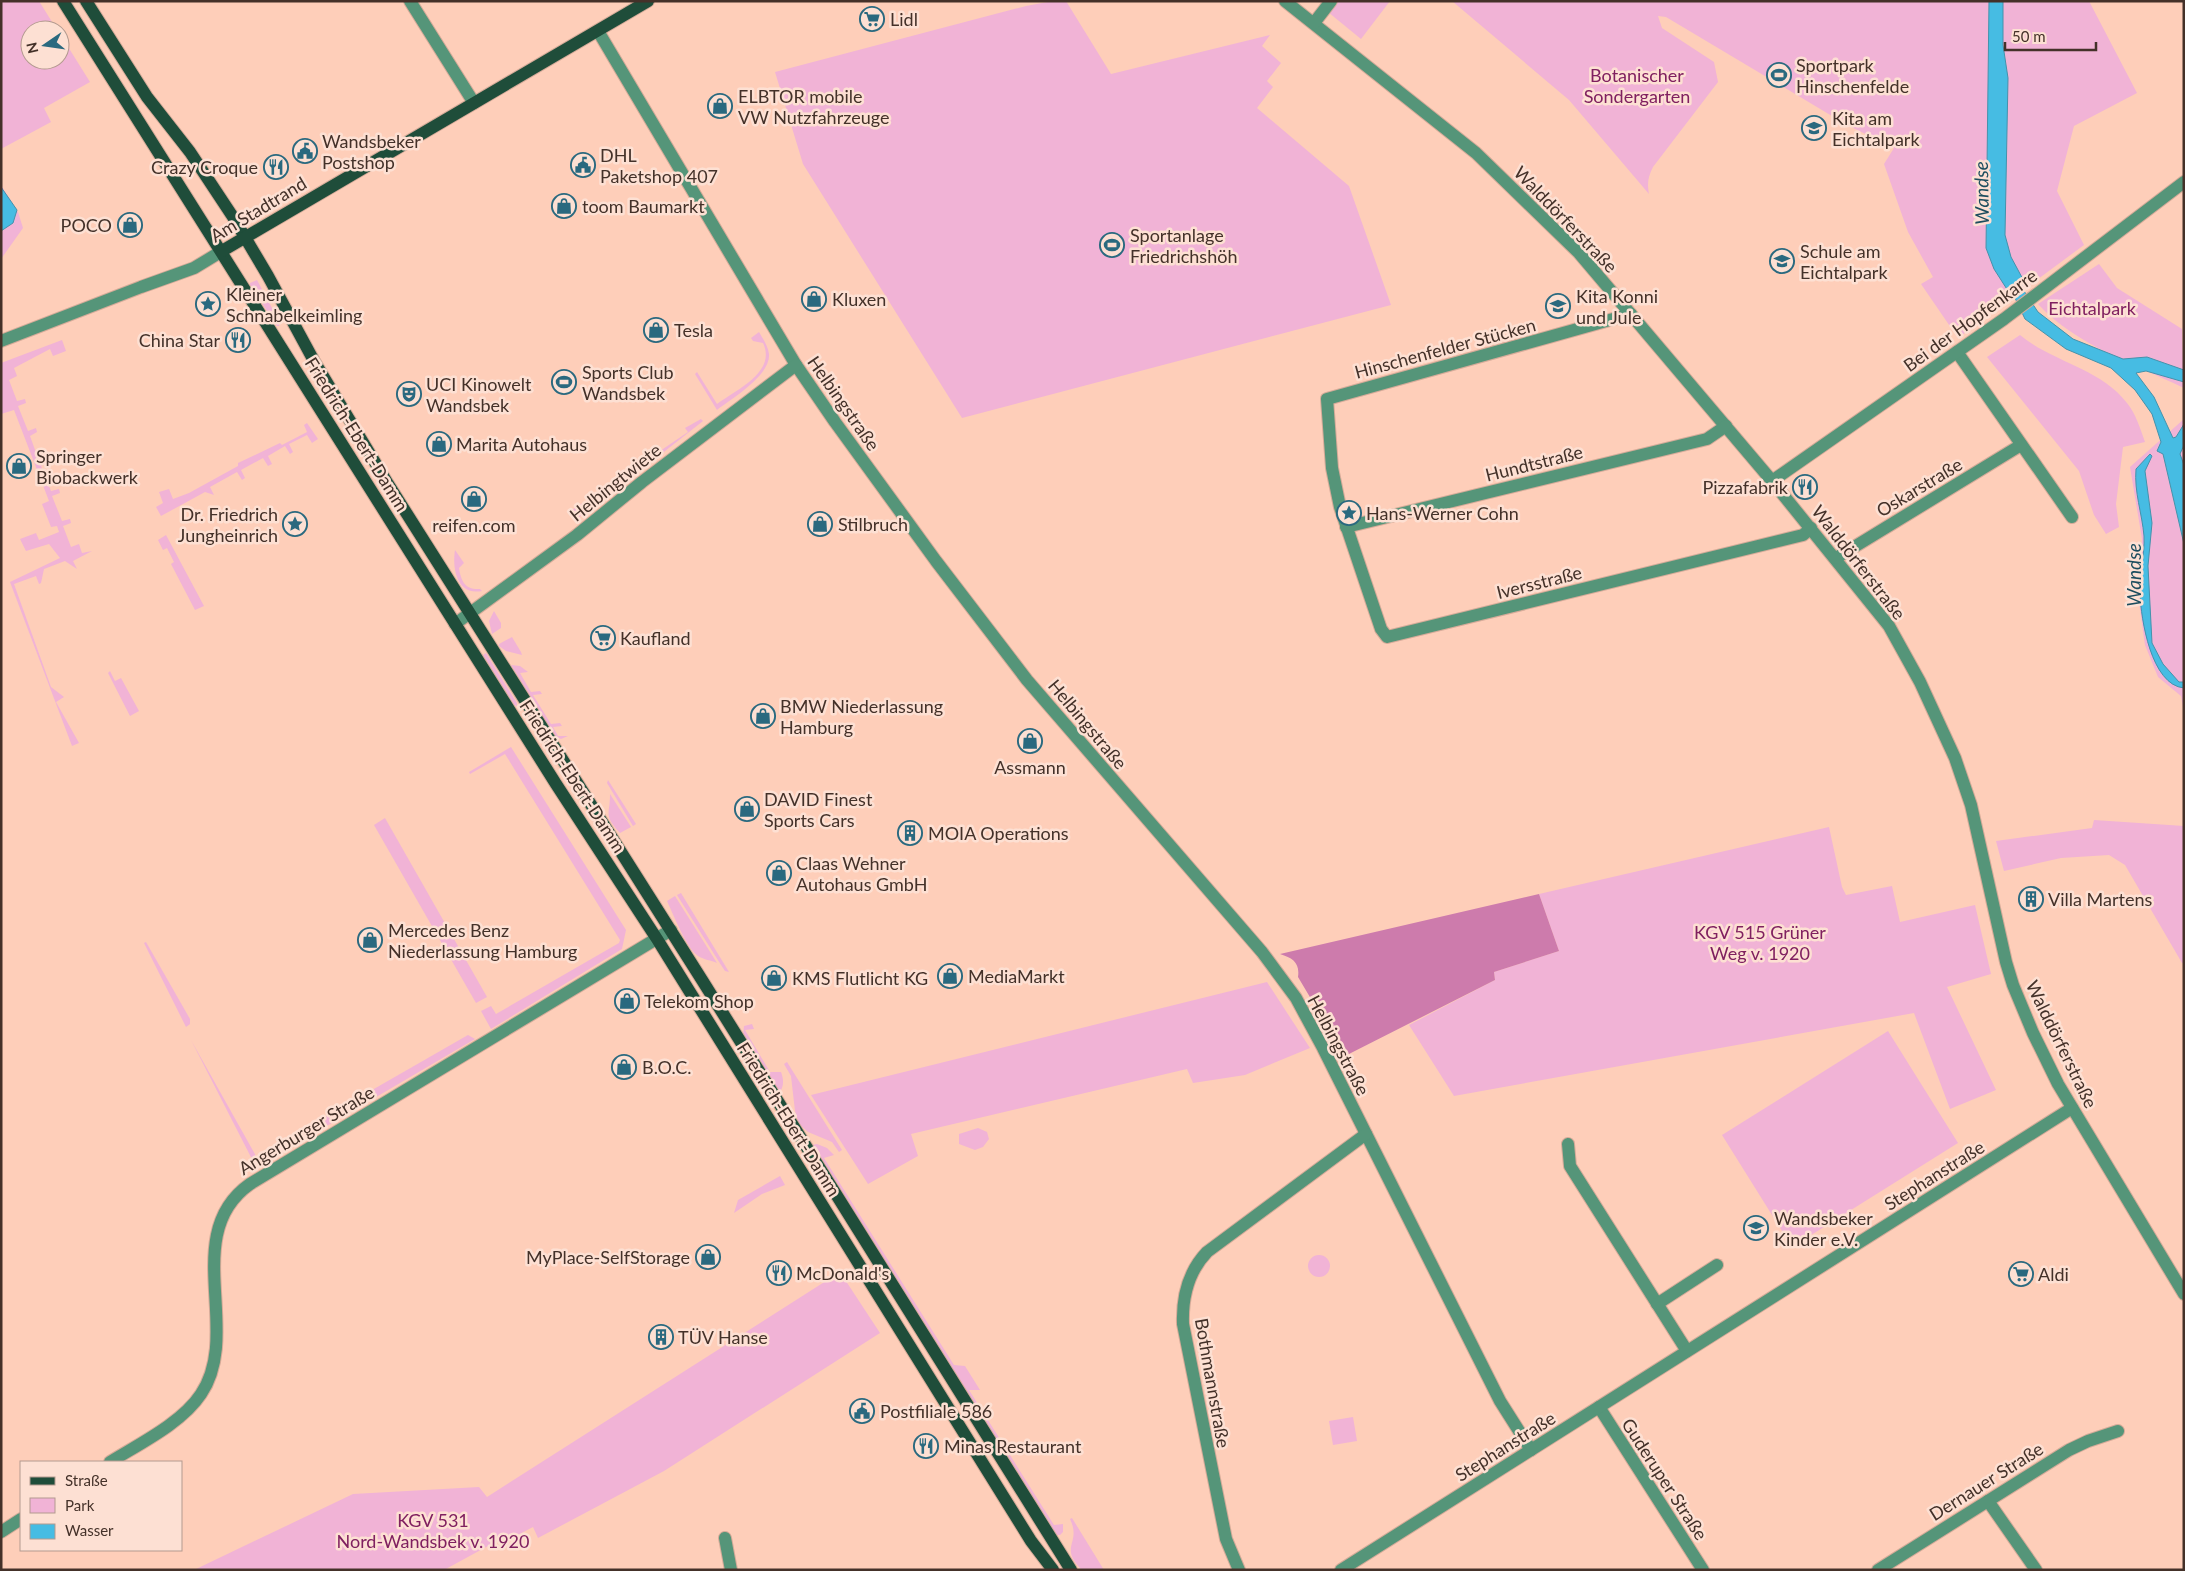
<svg xmlns="http://www.w3.org/2000/svg" width="2185" height="1571" font-family="Lato,sans-serif">
<style>
.green{fill:#f1b3d6}
.forest{fill:#cd7bac}
.water{fill:#46bce3;stroke:#4592ab}
.lines{fill:none;stroke-linecap:round;stroke-linejoin:round}
.minor-casing{stroke:#d5ab99;stroke-width:14}
.major-casing{stroke:#d5ab99;stroke-width:14}
.minor{stroke:#559579;stroke-width:12}
.major{stroke:#1f4d3a;stroke-width:12}
.labels{text-anchor:middle;dominant-baseline:central;stroke-width:5;stroke-linejoin:round;paint-order:stroke}
.poi-label{font-size:18px;fill:#443129;stroke:#fde0d3;text-anchor:start}
.park-label{font-size:18px;fill:#802060;stroke:#fde0d3}
.street-label{font-size:18px;fill:#443129;stroke:#fde0d3}
.water-label{font-size:19px;font-style:italic;fill:#1c4d5e;stroke:#fde0d3}
</style>
<rect width="100%" height="100%" fill="#feceb9"/>
<g class="green">
<polygon points="1,1 39,1 57,30 30,30 30,60 60,60 60,34 90,82 44,108 51,122 1,149"/>
<polygon points="1053,1 1066,1 1111,74 1270,35 1262,46 1281,63 1267,81 1273,87 1257,108 1349,186 1391,305 962,418 803,164 775,72 1026,6"/>
<polygon points="1337,1 1390,1 1361,39 1328,12"/>
<path d="M1452 1H2089L2137 93 2074 126 2057 191 2084 245 1958 338 1921 284 1933 277 1908 232 1884 164 1894 148 1847 125 1666 17 1658 16 1662 28 1714 62 1718 82 1653 167C1648 177 1647 183 1649 194L1569 100Z"/>
<polygon points="1,185 18,212 23,228 1,259 1,231 4,230"/>
<path d="M2099 264 2117 288 2182 329 2184 388C2134 364 2076 345 2038 304Z"/>
<polygon points="257,280 280,323 279,326 277,326 250,285 250,283"/>
<path d="M759 332C763 339 768 346 769 354 771 375 733 398 717 410L695 374 697 372 717 404C736 390 777 372 763 343L753 341 751 338Z"/>
<path d="M2020 335C2052 362 2100 368 2127 403 2136 414 2140 428 2145 442L2123 447 2116 504 2119 527 2106 534 2094 515 2079 471 1987 357Z"/>
<polygon points="62,340 66,351 53,356 50,349 14,368 17,376 9,380 17,401 25,399 26,403 18,406 28,431 36,428 37,432 30,436 39,461 47,459 49,462 41,466 51,491 59,489 60,493 52,496 62,521 70,519 71,523 63,526 71,547 79,544 82,553 92,551 73,561 77,569 65,561 44,569 41,583 39,584 36,576 14,584 51,687 64,697 56,702 79,743 72,746 10,582 60,558 49,544 26,551 20,539 36,533 39,540 59,532 57,526 51,527 42,504 49,501 14,410 1,414 1,363"/>
<polygon points="701,419 703,421 641,470 638,466 688,432 685,428"/>
<polygon points="2184,419 2184,465 2181,460 2166,467 2184,544 2184,712 2181,696 2158,677 2145,645 2138,595 2142,539 2130,467"/>
<polygon points="307,423 318,439 312,443 307,435 289,444 293,452 290,454 285,446 268,456 272,464 268,466 263,458 241,470 245,478 242,480 237,472 210,487 214,495 205,492 161,516 156,507 163,503 159,492 169,489 173,499 189,493 238,466 238,463 280,443 282,445 307,432 304,425"/>
<polygon points="630,471 633,476 578,518 572,510"/>
<polygon points="166,535 204,606 195,610 171,564 174,562 167,548 163,550 158,540"/>
<path d="M455 550 464 563 459 568C461 581 465 590 480 589L482 591C457 596 452 569 455 550Z"/>
<polygon points="494,611 501,623 501,628 492,634 489,621"/>
<polygon points="512,637 521,652 522,655 506,651 499,646 499,644"/>
<polygon points="486,653 517,703 517,706 514,705 483,655"/>
<polygon points="511,665 520,666 528,672 520,673 531,692 540,691 542,694 533,695 551,724 560,723 562,726 553,727 558,736 568,736 561,739 555,736"/>
<polygon points="110,671 115,681 121,678 139,711 130,716 108,673"/>
<polygon points="511,747 626,930 622,949 491,1029 481,1011 491,1006 496,1014 619,943 620,940 505,754 470,774 469,772"/>
<polygon points="608,780 636,824 633,826 607,783"/>
<path d="M610 794 631 827 620 833C603 814 610 816 610 794Z"/>
<polygon points="385,818 487,997 476,1003 374,825"/>
<polygon points="2094,820 2184,826 2184,963 2182,963 2125,865 2109,855 2061,858 2004,871 1996,841 2092,828"/>
<polygon points="1829,827 1842,887 1846,895 1892,886 1900,922 1975,905 1991,974 1947,987 1996,1090 1950,1109 1914,1013 1454,1096 1409,1025 1495,980 1494,972 1559,951 1539,894"/>
<polygon points="681,893 729,972 725,971 721,965 677,895"/>
<path d="M675 896 717 963C711 960 704 960 698 956 687 949 673 914 667 901Z"/>
<polygon points="146,942 190,1019 190,1024 186,1027 144,943"/>
<polygon points="1267,982 1310,1048 1245,1075 1193,1083 1187,1069 911,1134 918,1156 868,1184 811,1095"/>
<path d="M752 1024 754 1029 745 1030 770 1072H781C784 1080 784 1087 779 1093L743 1035 744 1026Z"/>
<polygon points="1888,1031 1958,1143 1792,1247 1722,1135"/>
<polygon points="468,1035 475,1039 279,1154 277,1153 276,1148 278,1144"/>
<polygon points="191,1040 261,1165 256,1167"/>
<polygon points="787,1062 842,1150 839,1152 832,1142 808,1132 799,1124 795,1111 791,1076 784,1064"/>
<polygon points="978,1128 987,1132 989,1139 983,1147 975,1150 959,1144 959,1134"/>
<polygon points="817,1144 827,1148 834,1155 824,1158 954,1365 965,1366 980,1390 969,1390 1054,1525 1063,1524 1063,1532 1060,1535 1056,1535 812,1145"/>
<polygon points="780,1176 785,1185 762,1194 734,1213 738,1200"/>
<circle cx="1319" cy="1266" r="11"/>
<polygon points="840,1272 880,1333 664,1471 538,1538 533,1527 512,1538 510,1534 444,1570 194,1570 353,1494 479,1487 487,1497"/>
<polygon points="1353,1417 1357,1441 1333,1445 1329,1421"/>
<path d="M1072 1518 1104 1570H1082C1058 1546 1082 1544 1070 1519Z"/>
</g>
<path class="forest" d="M1539 894 1559 951 1494 972 1495 980 1345 1056 1298 977C1300 963 1293 958 1280 954Z"/>
<g class="water">
<polygon points="1989,1 2003,1 2003,45 2008,78 2005,235 2011,257 2025,283 2022,288 2038,312 2073,339 2123,359 2147,357 2184,370 2184,382 2146,371 2136,373 2154,397 2173,438 2176,437 2184,424 2184,445 2180,454 2184,465 2184,544 2163,454 2157,451 2161,442 2152,414 2135,390 2111,368 2066,349 2025,319 2015,298 2010,294 1994,269 1986,248"/>
<polygon points="1,187 17,210 13,223 1,231"/>
<path d="M2150 454 2152 456 2145 471 2152 523 2148 566 2152 643 2163 664 2179 682H2184V688C2151 685 2141 619 2140 594 2139 575 2145 555 2144 536 2142 513 2134 492 2136 469Z"/>
</g>
<g class="lines">
<defs>
<g id="minor">
<polyline points="410,1 474,103"/>
<polyline points="1285,1 1476,153 1579,253 1772,481 1889,626 1920,682 1955,758 1971,805 2006,962 2013,985 2033,1033 2058,1084 2184,1294"/>
<polyline points="1314,23 1331,1"/>
<polyline points="598,31 796,365 835,422 936,561 1027,680 1262,952 1296,998 1323,1048 1500,1401 1531,1450"/>
<polyline points="1631,314 1327,399 1332,468 1340,507 1381,629 1387,637 1803,535 1811,528"/>
<polyline points="1,341 141,287 194,268 222,251"/>
<polyline points="1957,352 2072,517"/>
<polyline points="1772,481 2004,319 2184,182"/>
<polyline points="1346,527 1707,439 1726,426"/>
<polyline points="1836,558 2021,445"/>
<polyline points="455,624 577,535 642,482 796,365"/>
<polyline points="1568,1144 1570,1166 1687,1351"/>
<polyline points="1657,1304 1717,1265"/>
<polyline points="1599,1407 1703,1570"/>
<path d="M110 1462C139 1444 182 1423 201 1394 243 1332 179 1234 250 1184L671 930"/>
<polyline points="1988,1501 2036,1570"/>
<polyline points="1,1532 21,1519"/>
<polyline points="725,1538 731,1570"/>
<path d="M1239 1570 1226 1539 1183 1324C1182 1296 1188 1272 1207 1252L1366 1134"/>
<polyline points="1341,1570 2072,1108"/>
<polyline points="1878,1570 2069,1450 2088,1441 2118,1431"/>
</g>
<g id="major">
<polyline points="63,1 556,784 657,939 1031,1541 1053,1570"/>
<polyline points="86,1 147,97 190,152 233,217 268,276 314,361 388,484 702,980 1071,1570"/>
<polyline points="222,251 648,1"/>
</g>
</defs>
<use href="#minor" class="minor-casing"/>
<use href="#major" class="major-casing"/>
<use href="#minor" class="minor"/>
<use href="#major" class="major"/>
</g>
<defs>
<symbol id="supermarket-ring" viewBox="-11 -11 22 22"><circle r="9.5" fill="#fde0d3" stroke="#2a697f" stroke-width="1.5"/><path d="M-6-5.5h2.5l.6 2H6L4.5 2H-2.5L-4.4-4H-6ZM-1.5 3.2a1.3 1.3 0 1 0 .1 0ZM3 3.2a1.3 1.3 0 1 0 .1 0Z" fill="#2a697f"/></symbol>
<symbol id="stadium-ring" viewBox="-11 -11 22 22"><circle r="9.5" fill="#fde0d3" stroke="#2a697f" stroke-width="1.5"/><path d="M0-5a6.5 5 0 1 0 0 10a6.5 5 0 1 0 0-10ZM-3.5-1.8h7v3.6h-7Z" fill="#2a697f"/></symbol>
<symbol id="shop-ring" viewBox="-11 -11 22 22"><circle r="9.5" fill="#fde0d3" stroke="#2a697f" stroke-width="1.5"/><path d="M-5-2.5h2.3a2.7 3.5 0 0 1 5.4 0H5L5.5 6h-11ZM-1.5-2.5h3a1.5 2.3 0 0 0-3 0Z" fill="#2a697f"/></symbol>
<symbol id="school-ring" viewBox="-11 -11 22 22"><circle r="9.5" fill="#fde0d3" stroke="#2a697f" stroke-width="1.5"/><path d="M0-5L7-2L0 1L-7-2ZM-4 1L0 2.5L4 1V4Q0 6-4 4Z" fill="#2a697f"/></symbol>
<symbol id="civic-ring" viewBox="-11 -11 22 22"><circle r="9.5" fill="#fde0d3" stroke="#2a697f" stroke-width="1.5"/><path d="M-.6-6.5H3V-4.5H.6V-3L4-1V1h2V6H-6V1h2V-1L-.6-3ZM-1.2 2.5V6h2.4V2.5Z" fill="#2a697f"/></symbol>
<symbol id="restaurant-ring" viewBox="-11 -11 22 22"><circle r="9.5" fill="#fde0d3" stroke="#2a697f" stroke-width="1.5"/><path d="M-5-6h1v4h1v-4h1v4h1v-4h1v5L-1.5 .5V6h-2V.5L-5-1ZM5-6V6H3V1.5H1.5Q1.5-4 5-6Z" fill="#2a697f"/></symbol>
<symbol id="sight-ring" viewBox="-11 -11 22 22"><circle r="9.5" fill="#fde0d3" stroke="#2a697f" stroke-width="1.5"/><path d="M0-6L1.8-2.2L6-1.7L2.9 1.2L3.7 5.4L0 3.3L-3.7 5.4L-2.9 1.2L-6-1.7L-1.8-2.2Z" fill="#2a697f"/></symbol>
<symbol id="theatre-ring" viewBox="-11 -11 22 22"><circle r="9.5" fill="#fde0d3" stroke="#2a697f" stroke-width="1.5"/><path d="M-5-5.5Q0-4 5-5.5V0Q5 5 0 6Q-5 5-5 0ZM-3.3-2.5H-1v1.5H-3.3ZM1-2.5H3.3v1.5H1ZM-2.8 1Q0 5.5 2.8 1Z" fill="#2a697f"/></symbol>
<symbol id="building-ring" viewBox="-11 -11 22 22"><circle r="9.5" fill="#fde0d3" stroke="#2a697f" stroke-width="1.5"/><path d="M-4-6H4V6H1V3H-1V6H-4ZM-2.5-4.3h1.7v1.8h-1.7ZM.8-4.3h1.7v1.8H.8ZM-2.5-1h1.7V.8h-1.7ZM.8-1h1.7V.8H.8Z" fill="#2a697f"/></symbol>
</defs>
<g fill-rule="evenodd">
<use href="#supermarket-ring" x="858" y="5" width="28" height="28"/>
<use href="#stadium-ring" x="1765" y="61" width="28" height="28"/>
<use href="#shop-ring" x="706" y="92" width="28" height="28"/>
<use href="#school-ring" x="1800" y="114" width="28" height="28"/>
<use href="#civic-ring" x="291" y="137" width="28" height="28"/>
<use href="#civic-ring" x="569" y="151" width="28" height="28"/>
<use href="#restaurant-ring" x="262" y="153" width="28" height="28"/>
<use href="#shop-ring" x="550" y="192" width="28" height="28"/>
<use href="#shop-ring" x="116" y="211" width="28" height="28"/>
<use href="#stadium-ring" x="1098" y="231" width="28" height="28"/>
<use href="#school-ring" x="1768" y="247" width="28" height="28"/>
<use href="#shop-ring" x="800" y="285" width="28" height="28"/>
<use href="#sight-ring" x="194" y="290" width="28" height="28"/>
<use href="#school-ring" x="1544" y="292" width="28" height="28"/>
<use href="#shop-ring" x="642" y="316" width="28" height="28"/>
<use href="#restaurant-ring" x="224" y="326" width="28" height="28"/>
<use href="#stadium-ring" x="550" y="368" width="28" height="28"/>
<use href="#theatre-ring" x="395" y="380" width="28" height="28"/>
<use href="#shop-ring" x="425" y="430" width="28" height="28"/>
<use href="#shop-ring" x="5" y="452" width="28" height="28"/>
<use href="#restaurant-ring" x="1791" y="473" width="28" height="28"/>
<use href="#shop-ring" x="460" y="485" width="28" height="28"/>
<use href="#sight-ring" x="1335" y="499" width="28" height="28"/>
<use href="#sight-ring" x="281" y="510" width="28" height="28"/>
<use href="#shop-ring" x="806" y="510" width="28" height="28"/>
<use href="#supermarket-ring" x="589" y="624" width="28" height="28"/>
<use href="#shop-ring" x="749" y="702" width="28" height="28"/>
<use href="#shop-ring" x="1016" y="727" width="28" height="28"/>
<use href="#shop-ring" x="733" y="795" width="28" height="28"/>
<use href="#building-ring" x="896" y="819" width="28" height="28"/>
<use href="#shop-ring" x="765" y="859" width="28" height="28"/>
<use href="#building-ring" x="2017" y="885" width="28" height="28"/>
<use href="#shop-ring" x="356" y="926" width="28" height="28"/>
<use href="#shop-ring" x="936" y="962" width="28" height="28"/>
<use href="#shop-ring" x="760" y="964" width="28" height="28"/>
<use href="#shop-ring" x="613" y="987" width="28" height="28"/>
<use href="#shop-ring" x="610" y="1053" width="28" height="28"/>
<use href="#school-ring" x="1742" y="1214" width="28" height="28"/>
<use href="#shop-ring" x="694" y="1243" width="28" height="28"/>
<use href="#restaurant-ring" x="765" y="1259" width="28" height="28"/>
<use href="#supermarket-ring" x="2007" y="1260" width="28" height="28"/>
<use href="#building-ring" x="647" y="1323" width="28" height="28"/>
<use href="#civic-ring" x="848" y="1397" width="28" height="28"/>
<use href="#restaurant-ring" x="912" y="1432" width="28" height="28"/>
</g>
<g class="labels">
<g class="poi-label">
<text x="890" y="19">Lidl</text>
<text x="1796" y="65">Sportpark<tspan x="1796" dy="21">Hinschenfelde</tspan></text>
<text x="738" y="96">ELBTOR mobile<tspan x="738" dy="21">VW Nutzfahrzeuge</tspan></text>
<text x="1832" y="118">Kita am<tspan x="1832" dy="21">Eichtalpark</tspan></text>
<text x="322" y="141">Wandsbeker<tspan x="322" dy="21">Postshop</tspan></text>
<text x="600" y="155">DHL<tspan x="600" dy="21">Paketshop 407</tspan></text>
<text x="258" y="167" text-anchor="end">Crazy Croque</text>
<text x="582" y="206">toom Baumarkt</text>
<text x="112" y="225" text-anchor="end">POCO</text>
<text x="1130" y="235">Sportanlage<tspan x="1130" dy="21">Friedrichshöh</tspan></text>
<text x="1800" y="251">Schule am<tspan x="1800" dy="21">Eichtalpark</tspan></text>
<text x="226" y="294">Kleiner<tspan x="226" dy="21">Schnabelkeimling</tspan></text>
<text x="1576" y="296">Kita Konni<tspan x="1576" dy="21">und Jule</tspan></text>
<text x="832" y="299">Kluxen</text>
<text x="674" y="330">Tesla</text>
<text x="220" y="340" text-anchor="end">China Star</text>
<text x="582" y="372">Sports Club<tspan x="582" dy="21">Wandsbek</tspan></text>
<text x="426" y="384">UCI Kinowelt<tspan x="426" dy="21">Wandsbek</tspan></text>
<text x="456" y="444">Marita Autohaus</text>
<text x="36" y="456">Springer<tspan x="36" dy="21">Biobackwerk</tspan></text>
<text x="1788" y="487" text-anchor="end">Pizzafabrik</text>
<text x="1366" y="513">Hans-Werner Cohn</text>
<text x="278" y="514" text-anchor="end">Dr. Friedrich<tspan x="278" dy="21">Jungheinrich</tspan></text>
<text x="838" y="524">Stilbruch</text>
<text x="474" y="525" text-anchor="middle">reifen.com</text>
<text x="620" y="638">Kaufland</text>
<text x="780" y="706">BMW Niederlassung<tspan x="780" dy="21">Hamburg</tspan></text>
<text x="1030" y="767" text-anchor="middle">Assmann</text>
<text x="764" y="799">DAVID Finest<tspan x="764" dy="21">Sports Cars</tspan></text>
<text x="928" y="833">MOIA Operations</text>
<text x="796" y="863">Claas Wehner<tspan x="796" dy="21">Autohaus GmbH</tspan></text>
<text x="2048" y="899">Villa Martens</text>
<text x="388" y="930">Mercedes Benz<tspan x="388" dy="21">Niederlassung Hamburg</tspan></text>
<text x="968" y="976">MediaMarkt</text>
<text x="792" y="978">KMS Flutlicht KG</text>
<text x="644" y="1001">Telekom Shop</text>
<text x="642" y="1067">B.O.C.</text>
<text x="1774" y="1218">Wandsbeker<tspan x="1774" dy="21">Kinder e.V.</tspan></text>
<text x="690" y="1257" text-anchor="end">MyPlace-SelfStorage</text>
<text x="796" y="1273">McDonald's</text>
<text x="2038" y="1274">Aldi</text>
<text x="678" y="1337">TÜV Hanse</text>
<text x="880" y="1411">Postfiliale 586</text>
<text x="944" y="1446">Minas Restaurant</text>
</g>
<g class="park-label">
<text x="1637" y="75">Botanischer<tspan x="1637" dy="21">Sondergarten</tspan></text>
<text x="2092" y="308">Eichtalpark</text>
<text x="1760" y="932">KGV 515 Grüner<tspan x="1760" dy="21">Weg v. 1920</tspan></text>
<text x="433" y="1520">KGV 531<tspan x="433" dy="21">Nord-Wandsbek v. 1920</tspan></text>
</g>
<g class="street-label">
<text transform="translate(258 209) rotate(-31)">Am Stadtrand</text>
<text transform="translate(1566 219) rotate(46)">Walddörferstraße</text>
<text transform="translate(1970 320) rotate(-36)">Bei der Hopfenkarre</text>
<text transform="translate(1445 348) rotate(-15)">Hinschenfelder Stücken</text>
<text transform="translate(844 403) rotate(55)">Helbingstraße</text>
<text transform="translate(357 434) rotate(58)">Friedrich-Ebert-Damm</text>
<text transform="translate(1534 463) rotate(-14)">Hundtstraße</text>
<text transform="translate(615 482) rotate(-39)">Helbingtwiete</text>
<text transform="translate(1919 487) rotate(-31)">Oskarstraße</text>
<text transform="translate(1859 562) rotate(52)">Walddörferstraße</text>
<text transform="translate(1539 582) rotate(-14)">Iversstraße</text>
<text transform="translate(1088 724) rotate(50)">Helbingstraße</text>
<text transform="translate(573 776) rotate(57)">Friedrich-Ebert-Damm</text>
<text transform="translate(2062 1044) rotate(64)">Walddörferstraße</text>
<text transform="translate(1339 1045) rotate(62)">Helbingstraße</text>
<text transform="translate(789 1119) rotate(58)">Friedrich-Ebert-Damm</text>
<text transform="translate(306 1130) rotate(-31)">Angerburger Straße</text>
<text transform="translate(1934 1175) rotate(-32)">Stephanstraße</text>
<text transform="translate(1213 1383) rotate(80)">Bothmannstraße</text>
<text transform="translate(1505 1446) rotate(-32)">Stephanstraße</text>
<text transform="translate(1665 1479) rotate(57)">Guderuper Straße</text>
<text transform="translate(1986 1481) rotate(-32)">Dernauer Straße</text>
</g>
<g class="water-label">
<text transform="translate(1981 193) rotate(-91)">Wandse</text>
<text transform="translate(2133 575) rotate(-90)">Wandse</text>
</g>
</g>
<rect width="2185" height="1571" fill="none" stroke="#443129" stroke-width="5"/>
<rect x="20" y="1461" width="162" height="90" fill="#fde0d3" stroke="#b39a8f"/>
<rect x="30" y="1477" width="25" height="8" fill="#1f4d3a" stroke="#b39a8f"/>
<text x="65" y="1486" font-size="15" fill="#443129">Straße</text>
<rect x="30" y="1498" width="25" height="15" fill="#f1b3d6" stroke="#b39a8f"/>
<text x="65" y="1511" font-size="15" fill="#443129">Park</text>
<rect x="30" y="1524" width="25" height="15" fill="#46bce3" stroke="#b39a8f"/>
<text x="65" y="1536" font-size="15" fill="#443129">Wasser</text>
<g transform="translate(45 45) rotate(257)"><circle r="24" fill="#fde0d3" stroke="#b39a8f"/>
<path d="M0-4L9 19L0 12L-9 19Z" fill="#2a697f"/>
<text y="-8" font-size="14" font-weight="bold" text-anchor="middle" fill="#443129">N</text>
</g>
<path d="M2005 42v8h91v-8" fill="none" stroke="#443129" stroke-width="2.5"/>
<text x="2012" y="42" font-size="15" fill="#443129" stroke="#fde0d3" stroke-width="4" paint-order="stroke">50 m</text>
</svg>
